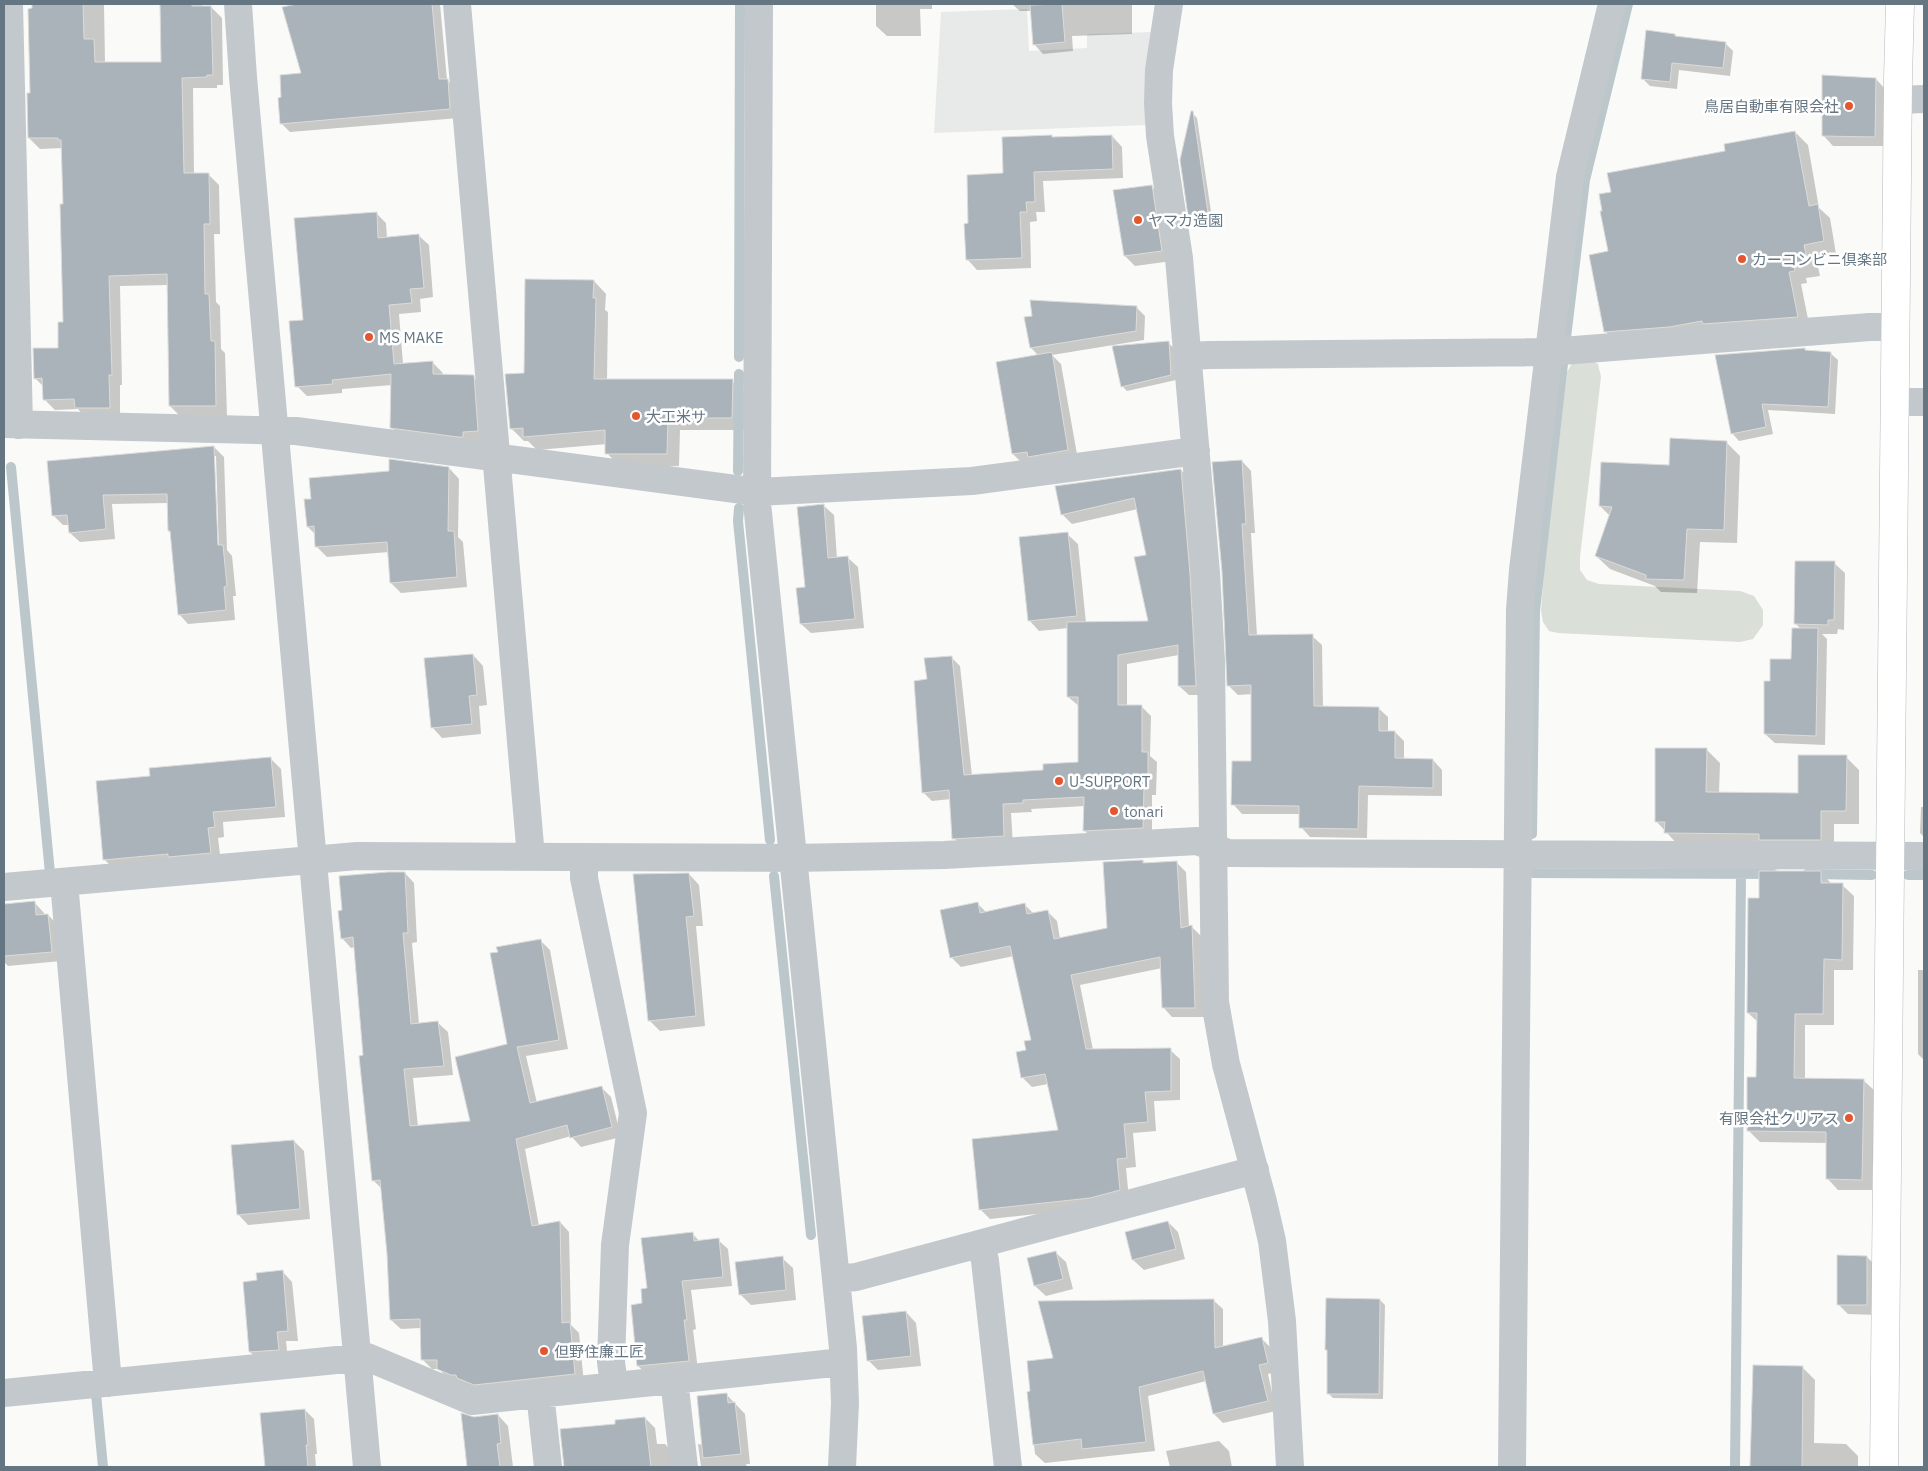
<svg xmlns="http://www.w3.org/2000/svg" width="1928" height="1471" font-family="'IBM Plex Sans','Noto Sans JP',sans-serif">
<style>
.built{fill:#e8e9e9}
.green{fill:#dadfd7}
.shadow{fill:#0003;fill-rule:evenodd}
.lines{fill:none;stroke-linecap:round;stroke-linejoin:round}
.stream{stroke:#bbc7cb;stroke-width:10}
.building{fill:#aab3b9;stroke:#dcdcda}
.secondary-casing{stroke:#b3babf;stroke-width:29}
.street{stroke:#c3c8cc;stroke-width:28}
.secondary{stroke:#fff;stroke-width:28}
.poi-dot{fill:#e4572e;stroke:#fff;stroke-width:2}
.labels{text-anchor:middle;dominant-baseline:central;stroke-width:5;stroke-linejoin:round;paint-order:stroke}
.poi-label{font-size:15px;fill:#657683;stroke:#fff;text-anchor:start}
</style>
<rect width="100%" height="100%" fill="#fafaf8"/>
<path class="built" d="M1027,9L1029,51L1087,48V34L1151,32L1146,70L1147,125L934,133L941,12Z"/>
<path class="green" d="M1588,358L1598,364L1601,377L1580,557V570L1587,580L1599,584L1740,591L1754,596L1763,610V625L1753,639L1740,642L1558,633L1549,631L1543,622L1541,611L1544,572L1567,372L1574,360Z"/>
<path class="shadow" d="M33,4H104L105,63H162L161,4H202V7H211L222,18L223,85H217V88H193L194,174H208L219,185L220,234H214L216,302L220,306L221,349L225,353L227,416L181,417L170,406L168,285L120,286L122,385H120V418L87,419L78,409L55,410L44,399V387L35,378L60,349L64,323L63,148L40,149L29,138Z
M288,4H440L447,80L456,89L459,118L290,132L281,123L283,99L302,74Z
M876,4H932V9H920L921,36H887L876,26Z
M1012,4H1132V34L1072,36L1073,51L1043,54L1034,44L1032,11H1020Z
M1675,35L1678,38L1725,43L1733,51L1730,76L1679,70L1677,89L1650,86L1642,78Z
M1876,79L1886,90L1885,146H1833L1823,135Z
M1192,113L1197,118L1213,225L1195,228L1191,223L1181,160Z
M1795,132L1808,145L1819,208L1830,218L1836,254L1816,258L1820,276L1806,278L1807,283L1801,284L1810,329L1618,344L1605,331L1609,252L1604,212L1612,193L1727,152Z
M1112,136L1122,147L1123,178L1043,181L1045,212H1036L1037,221L1030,222L1031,268L977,270L967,259L970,224L1005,174Z
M1151,186L1162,196L1172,261L1135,266L1125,256Z
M376,213L386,223L387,238L418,235L429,245L433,297L420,299L421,312L399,314L403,364L432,362L442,372L443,375L473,377L483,387L488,441L473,442L401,437L391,427L392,385L342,389V393L307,396L297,386L305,321Z
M594,281L606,294L605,310L608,312L607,380L732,381L745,393L744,430H680L679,466H619L607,453V444L537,450L528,441H524L511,428L526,374Z
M1136,307L1145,316L1144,340L1052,355L1061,364L1078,460L1023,464L1013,454L1039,356L1031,348Z
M1168,343L1173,347L1176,380L1127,391L1122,386Z
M1807,352L1830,353L1838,360L1835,414L1768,410L1773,434L1739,441L1732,433Z
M1727,443L1740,456L1737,543L1700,542L1697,593L1661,592L1655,586L1610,569L1596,556L1610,516L1600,506L1670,466Z
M214,447L224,457L227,550L232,556L236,596H233L235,620L188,624L179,614L171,533L169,531L168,503L112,504L115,539L80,542L70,533L69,525H63L54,516ZM213,456H216L219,552H217Z
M1242,461L1251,471L1255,533H1251L1257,636H1312L1322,645L1323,708H1378L1388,717V732H1395L1404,741V760H1433L1442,770V796L1368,795L1367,838L1310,837L1301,827V814H1242L1233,804L1252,762L1253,694L1238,695L1228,685Z
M449,468L459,479L458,537L463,542L467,587L401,593L391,583L389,552L327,557L317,547L315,534L308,527Z
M1181,470L1190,479L1204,695H1189L1179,686V655L1127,664V706H1141L1151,716L1150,756L1157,762L1156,795H1152V837L1094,840L1085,831V806L1031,809L1032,812L1011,813L1013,845L963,848L954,838L951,799L932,801L923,792L928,681L951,657L960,666L972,776L1045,772L1079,763V706L1068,697V628L1039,631L1029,620L1067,534L1078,544L1086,623L1149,622L1148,556L1138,509L1072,524L1063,515L1056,487Z
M824,506L834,515L837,559L848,558L858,567L864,628L811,633L801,624Z
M1834,563L1845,573L1844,630L1838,629L1837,634H1822L1827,639L1825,745L1775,743L1765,734L1771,682L1793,660L1801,629L1796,624Z
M473,655L483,666L487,705L479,706L481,734L442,738L432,727Z
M1706,749L1720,763L1719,793L1799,795L1846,757L1859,770V824H1834V853L1679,846L1656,821Z
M271,759L281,769L285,817L223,822L224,837L218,838L221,863L114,869L104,859L151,777Z
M1921,807H1924V837L1920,833Z
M1143,861L1146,864L1176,862L1186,872L1189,927H1192L1201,936L1204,1017H1172L1163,1007L1162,968L1080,985L1093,1050H1170L1180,1059V1100L1154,1101L1156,1131L1133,1133L1136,1167L1126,1168L1129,1199L1100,1207L990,1219L980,1209L1059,1131L1048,1084L1032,1087L1023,1078L1017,1053L1028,1051L1032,1041L1014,956L961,967L952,958L977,903L987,913L1025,905L1034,914L1047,911L1057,921L1060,939L1108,929Z
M1820,872L1832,884L1842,885L1854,896L1853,970H1834V1025H1805V1079L1863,1080L1875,1091L1872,1190H1838L1827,1178L1828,1143L1760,1142L1749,1131L1757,1079L1758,1022L1748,1013L1760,899Z
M405,873L414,883L417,942L412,943L419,1024L438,1023L448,1032L453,1075L413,1078L418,1127L472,1122L508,1045L540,940L550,950L568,1049L526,1056L537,1103L602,1088L611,1097L621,1137L581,1147L571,1136L525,1149L539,1226L560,1222L569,1232L571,1325L579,1333L584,1384L485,1394L448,1379L439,1369H432L423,1360L421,1328L401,1329L391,1320L388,1254L382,1189L373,1180L355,947L351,948L342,938Z
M689,874L699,885L703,926H696L705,1026L660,1031L649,1020Z
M34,902L44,913L45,915H48L58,925L61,961L8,966L4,962V905Z
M1923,943H1924V1060L1918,1054V970H1923Z
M294,1141L304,1151L310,1219L248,1225L238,1214Z
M1168,1222L1178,1232L1185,1259L1144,1270L1133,1260L1126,1233Z
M692,1233L700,1242L718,1240L728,1249L732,1286L691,1290L696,1329L693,1330L698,1370L648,1375L638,1366L644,1305L648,1289Z
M1055,1252L1066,1262L1073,1289L1046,1296L1035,1286Z
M1867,1257L1877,1267V1315L1848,1314L1838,1304Z
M782,1258L793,1268L796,1300L751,1305L740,1294Z
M282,1271L292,1282L298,1341H286L288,1360L260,1362L250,1352L258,1282Z
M1213,1300L1223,1309V1347L1261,1338L1271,1348L1277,1372L1268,1374L1276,1411L1223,1423L1214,1414L1206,1381L1148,1396L1155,1451L1045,1463L1035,1454L1029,1393L1055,1359Z
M1380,1300L1385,1305L1383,1399L1333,1398L1328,1393V1351L1327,1350Z
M906,1312L916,1323L921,1366L878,1370L868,1360Z
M1754,1366L1802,1367L1815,1380L1814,1443L1846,1444L1858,1456V1467H1752Z
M726,1394L745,1414L750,1464H746L747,1467H701L698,1444L703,1445Z
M305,1410L314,1419L317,1454H315L316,1467H267L262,1414Z
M462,1415L474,1418L498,1415L508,1426L513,1467H468Z
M645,1418L655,1428L657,1444H665L675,1455L677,1467H565L561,1430L616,1425Z
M1219,1441L1229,1451L1232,1467H1170L1166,1451Z"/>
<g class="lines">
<path class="stream" d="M1566,338L1585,180L1628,4
M739,357L740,4
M11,467L50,873
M738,471L739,374
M739,508L738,521L770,840
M1532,834L1535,611L1563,364
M1532,870V873L1773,874
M1807,874L1872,875
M1908,875H1924
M774,876L811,1235
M96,1394L103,1467
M1735,1467L1741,874"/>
</g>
<path class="building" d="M32,4H83L84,39H94L95,62H161L160,4H192V6H211L213,75H207V77L182,78L184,173H209L210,224H204L205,294H209L211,341H215L216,406H169L167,274L109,276L112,375H109L110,408H75L74,399L43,400L42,378L34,379L33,348H58V322H63L60,204H63L61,140H58V138H28L27,93H30L28,9L32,8Z
M297,4H432L439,79H448L450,109L280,124L278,98L281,97L280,75L301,73L282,7Z
M1062,4L1065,42L1033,45L1030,5Z
M1646,30L1675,34V36L1726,42L1723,68L1672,63L1670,82L1641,79Z
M1822,75L1876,78L1875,137L1822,136Z
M1191,111H1193L1209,220L1189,223L1180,160Z
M1795,131L1809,206L1818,204L1824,241L1804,245L1808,264L1794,266L1795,271L1789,272L1798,317L1703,324L1702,321L1669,327L1604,332L1589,255L1608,251L1600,211H1602L1599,194L1611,192L1607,173L1725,151L1724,144Z
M1052,135V137L1112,135L1113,169L1034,172L1035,202H1026L1027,212H1020L1022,258L966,260L964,224L968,223L967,175L1003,173L1002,137Z
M1152,185L1162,251L1124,256L1113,190Z
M377,212L378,238L419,234L424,288L410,289L412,303L389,305L394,364L433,361V374L474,375L478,431L463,432V437H458L390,428L391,374L332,380L333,384L295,387L289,321L303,320L294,218Z
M525,279L594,280L593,298H596L594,379H733L732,418H668L667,454H605V430L523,437V428L510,429L505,374L524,373Z
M1030,300L1137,306L1136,331L1030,348L1024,317L1032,316Z
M1169,341L1171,375L1121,387L1112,346Z
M1805,348V350L1831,352L1828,407L1762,404L1766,427L1731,434L1715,355Z
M1052,352L1068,450L1028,457L1027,452L1012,454L996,362Z
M1670,438L1727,441L1724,530L1687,529L1684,580L1646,579V575L1595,556L1612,507L1599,506L1601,462L1669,465Z
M214,446L218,545H223L227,586L224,587L226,610L178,615L170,531H168L167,494L103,495L106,529L69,533L67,515L52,516L47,461Z
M389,459L449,467L448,531H454L457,577L390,583L387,542L315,547L314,526L307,527L304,499H311L309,478L389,471Z
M1242,460L1246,524H1242L1249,635L1313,634L1314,706L1379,707V731H1395V758L1433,759V788L1359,786L1358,829L1299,828V806L1231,805L1232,761H1251V685L1227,686L1222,572L1212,462Z
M1181,469L1190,574L1196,686H1178V645L1118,655V705H1142V752H1148V786H1144L1143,828L1083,831L1084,797L1023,800V803L1003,804L1004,836L952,839L949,790L922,793L914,681L927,679L924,658L952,656L964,775L1043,770V764L1078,762V697H1067V622L1148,621L1134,557L1146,555L1134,498L1061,515L1055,486Z
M824,504L828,558L848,556L855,619L800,624L796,588L805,587L797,507Z
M1068,532L1077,616L1028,621L1019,537Z
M1795,561H1835L1834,620H1828V625L1794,624Z
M1792,628H1818L1816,736L1764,734V681H1770V659H1791Z
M473,654L477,695L469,696L472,724L431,728L424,658Z
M1655,748H1707L1706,792L1798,793V755H1847L1846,811H1821V840H1759V834L1664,833L1665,822H1655Z
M271,757L276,807L213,812L215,827L208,828L211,853L168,857V854L103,860L96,781L150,776L149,768Z
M1143,860V863L1177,861L1181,928L1192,925L1195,1008H1162L1160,957L1071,975L1086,1049L1171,1048V1091L1145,1092L1148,1122L1124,1124L1127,1158L1117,1159L1120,1190L1090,1198L979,1210L972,1139L1058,1130L1045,1074L1021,1078L1016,1052L1026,1050L1024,1041L1031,1040L1010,946L950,958L940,910L978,902L980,913L1025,903L1027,914L1048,910L1054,939L1107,928L1103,862Z
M1759,871H1821V883H1843L1842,960L1824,959L1823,1014H1795L1794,1078L1864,1079L1862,1180L1826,1179V1132L1747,1131V1077H1756L1757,1013H1747L1748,898H1759Z
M388,872H405L408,933H403L411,1024L438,1021L444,1066L404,1069L410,1126L470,1121L455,1057L507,1044L490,953L498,952L496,947L541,939L559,1040L517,1047L530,1103L602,1086L612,1127L570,1138L567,1125L516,1139L532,1226L560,1221L562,1323L570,1322L575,1374L474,1385L457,1378L456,1375H451L437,1369V1360H421L420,1319L390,1320L387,1254L380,1180L372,1181L359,1056L363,1055L353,937L341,939L338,911L342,910L339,876Z
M689,873L694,916L686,917L696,1016L648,1021L633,874Z
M35,901L36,915L48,914L52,952L4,956V904Z
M294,1140L300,1209L237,1215L231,1145Z
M1168,1221L1176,1249L1132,1260L1125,1232Z
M693,1232L694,1241L719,1238L723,1277L682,1281L687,1320H684L689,1361L637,1366L631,1305L642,1303L641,1289L647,1288L641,1238Z
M1056,1251L1063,1279L1034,1286L1027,1258Z
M1837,1255L1867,1256V1305H1837Z
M783,1256L786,1290L739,1295L735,1262Z
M283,1270L288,1331L277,1332L279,1350L249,1352L243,1282L257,1280L256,1273Z
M1326,1298L1380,1299L1379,1394H1327V1350H1325Z
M1214,1299L1215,1348L1262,1337L1268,1363L1259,1365L1268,1401L1213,1414L1203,1371L1139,1387L1146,1442L1082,1449L1081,1439L1033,1445L1027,1392L1030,1391L1027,1361L1053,1358L1038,1301Z
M906,1311L911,1356L867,1361L862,1316Z
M1753,1365L1803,1366L1802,1467H1750Z
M727,1393L728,1403L735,1402L741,1454L703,1458L697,1396Z
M305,1409L308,1445H306L308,1467H265L260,1413Z
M461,1413L474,1417L498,1414L501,1443L497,1444L500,1467H467Z
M645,1417L651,1467H564L560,1429L615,1424V1420Z"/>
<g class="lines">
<g class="secondary-casing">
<path id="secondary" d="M1884,1467L1898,79L1900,4"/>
</g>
<path class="street" d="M9,4L19,425
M238,4L243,77L367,1467
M457,4L531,857
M759,4L757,503L843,1348L845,1403L842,1467
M1169,4L1159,70L1158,103L1160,136L1179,258L1206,573L1211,661L1215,1002L1226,1064L1263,1202L1272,1241L1282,1321L1290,1467
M1898,100L1924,99
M1188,356L1210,355L1549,352L1870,327H1895
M1895,402H1924
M4,424L296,431L758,492L972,481L1196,451
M584,857V878L633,1113L615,1245L611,1362L614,1385
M64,882L108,1383
M4,887L357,856L793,858L944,855L1197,841L1228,853L1924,856
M981,1244L985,1261L1008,1467
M836,1279L856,1277L1255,1170
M674,1379L684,1467
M4,1393L367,1357L472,1401L843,1362
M540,1393L548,1467
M1512,1467L1520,610L1523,570L1570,177L1612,4"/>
<use href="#secondary" class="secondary"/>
</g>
<g class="poi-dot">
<circle cx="1849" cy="106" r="5"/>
<circle cx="1138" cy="220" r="5"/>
<circle cx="1742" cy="259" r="5"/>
<circle cx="369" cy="337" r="5"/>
<circle cx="636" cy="416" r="5"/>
<circle cx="1059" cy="781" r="5"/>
<circle cx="1114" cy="811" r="5"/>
<circle cx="1849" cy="1118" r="5"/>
<circle cx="544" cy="1351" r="5"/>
</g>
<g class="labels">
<g class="poi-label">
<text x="1839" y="106" text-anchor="end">鳥居自動車有限会社</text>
<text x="1148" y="220">ヤマカ造園</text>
<text x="1752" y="259">カーコンビニ倶楽部</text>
<text x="379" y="337">MS MAKE</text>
<text x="646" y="416">大工米サ</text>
<text x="1069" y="781">U-SUPPORT</text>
<text x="1124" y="811">tonari</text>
<text x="1839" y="1118" text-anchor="end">有限会社クリアス</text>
<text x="554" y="1351">但野住廉工匠</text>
</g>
</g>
<rect width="1928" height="1471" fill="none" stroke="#657683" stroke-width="10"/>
</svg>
